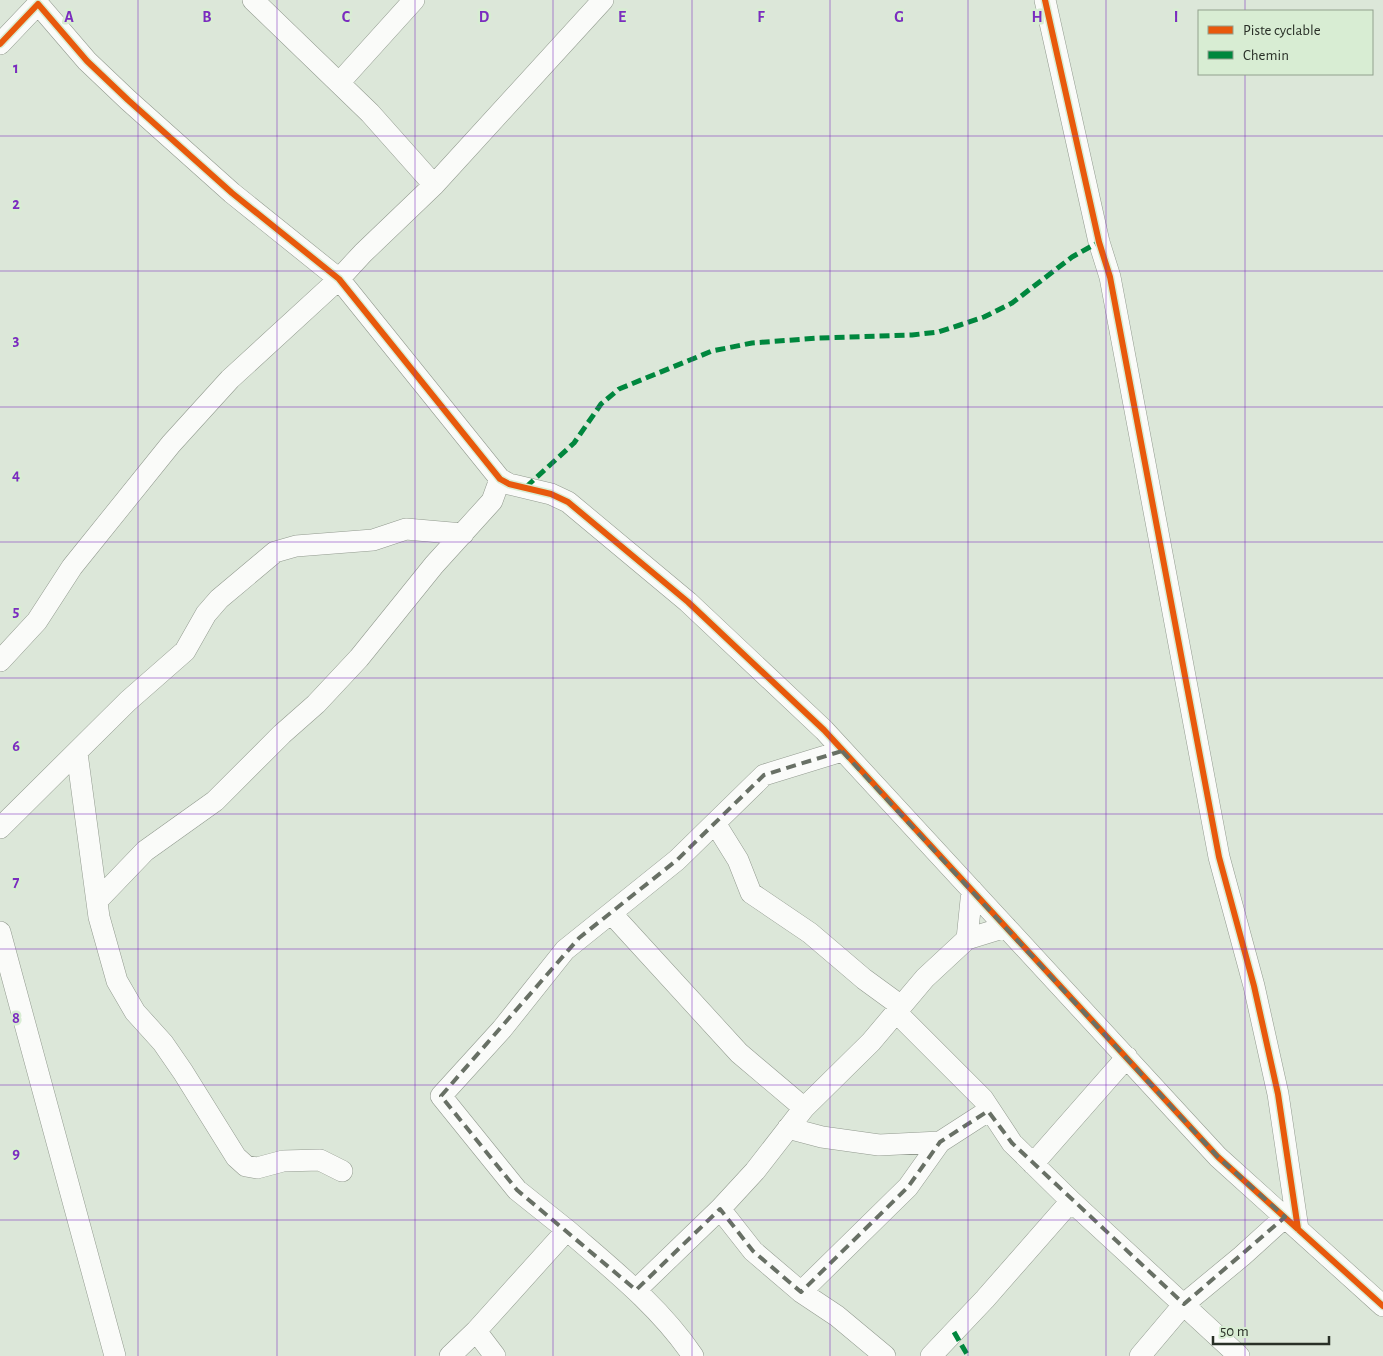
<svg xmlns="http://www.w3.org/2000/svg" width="1383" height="1356" font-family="'Alegreya Sans',sans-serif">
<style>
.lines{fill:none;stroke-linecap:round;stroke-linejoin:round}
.minor-casing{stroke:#929a8f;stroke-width:22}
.minor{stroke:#fafbf9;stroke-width:21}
.quiet{stroke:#00873e;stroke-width:5;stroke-dasharray:10 5;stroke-linecap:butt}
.cycleway-casing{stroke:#d8edd3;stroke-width:9}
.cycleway{stroke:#e8590c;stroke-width:6}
.marked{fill:none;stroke:#687065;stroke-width:4;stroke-dasharray:10 6;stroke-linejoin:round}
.grid{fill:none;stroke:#7b2cbf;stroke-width:1;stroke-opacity:0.55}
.grid-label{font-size:16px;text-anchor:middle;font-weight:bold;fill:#7b2cbf;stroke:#d8edd3;stroke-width:5;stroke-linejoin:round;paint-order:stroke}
</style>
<rect width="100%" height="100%" fill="#dce7d9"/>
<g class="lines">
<g class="minor-casing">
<path id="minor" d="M253,0L370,113L434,185
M1045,0L1099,242L1110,277L1219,857L1254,986L1278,1094L1298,1229
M0,44L38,4L87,61L128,100L232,193L339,279L500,479L509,484L551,494L568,502L688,602L824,730L1218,1157L1383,1306
M339,83L414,0
M0,661L37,621L72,567L171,444L230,379L339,279L363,253L434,185L603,0
M77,753L99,917L117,981L135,1012L163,1043L183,1072L236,1157L246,1166L257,1168L283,1161L320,1160L342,1171
M715,823L738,860L751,893L810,933L864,979L901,1006
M0,828L128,701L185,651L206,614L219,599L275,552L296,546L373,540L406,529L463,534
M97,901L145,851L215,801L282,734L316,704L359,658L434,565L492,501L500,479
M611,913L739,1053L804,1108
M0,932L115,1356
M967,939L972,890
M896,1012L983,1099L1012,1143L1071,1201
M788,1128L822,1137L879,1145L940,1142L988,1111
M1033,1164L1127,1057
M720,1209L753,1251L801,1292L837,1316L885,1356
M567,1230C612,1269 660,1307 693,1356
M636,1290L720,1209L755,1171L804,1108L871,1042L925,978L967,939L1006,927
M801,1292L908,1187L940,1142
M476,1331L495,1356
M450,1356L476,1331L567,1230L517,1190L441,1096L502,1029L565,950L677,860L764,775L842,751
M931,1356L985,1299L1071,1201L1239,1356
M1140,1356L1184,1304L1242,1256L1285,1217"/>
</g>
<use href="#minor" class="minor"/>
<path class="quiet" d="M526,487L574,443L601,404L619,389L712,351L752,343L819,338L912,335L938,332L960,325L984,317L1012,303L1072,257L1099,242
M954,1332L968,1356"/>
<g class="cycleway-casing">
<path id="cycleway" d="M1045,0L1099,242L1110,277L1219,857L1254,986L1278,1094L1298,1229
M0,44L38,4L87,61L128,100L232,193L339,279L500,479L509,484L551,494L568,502L688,602L824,730L1218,1157L1383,1306"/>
</g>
<use href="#cycleway" class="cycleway"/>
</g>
<path class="marked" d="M842,751L1218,1157L1285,1217L1184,1304L1012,1143L988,1111L940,1142L908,1187L801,1292L753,1251L720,1209L636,1290L517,1190L441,1096L579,938L677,860L764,775Z"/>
<path class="grid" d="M138,0V1356M277,0V1356M415,0V1356M553,0V1356M692,0V1356M830,0V1356M968,0V1356M1106,0V1356M1245,0V11M1245,74V1356M0,136H1383M0,271H1383M0,407H1383M0,542H1383M0,678H1383M0,814H1383M0,949H1383M0,1085H1383M0,1220H1383"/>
<g class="grid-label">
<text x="69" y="22">A</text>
<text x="207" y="22">B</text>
<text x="346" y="22">C</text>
<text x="484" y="22">D</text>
<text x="622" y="22">E</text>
<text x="761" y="22">F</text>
<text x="899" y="22">G</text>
<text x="1037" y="22">H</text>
<text x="1176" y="22">I</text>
<text x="16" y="73">1</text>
<text x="16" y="209">2</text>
<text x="16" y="345">3</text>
<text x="16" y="480">4</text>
<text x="16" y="616">5</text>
<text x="16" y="751">6</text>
<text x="16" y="887">7</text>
<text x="16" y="1023">8</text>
<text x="16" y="1158">9</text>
</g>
<rect x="1198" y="10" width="175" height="65" fill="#d8edd3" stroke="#92a18e"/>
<rect x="1208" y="26" width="25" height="8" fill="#e8590c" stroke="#92a18e"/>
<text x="1243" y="35" font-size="15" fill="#293027">Piste cyclable</text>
<rect x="1208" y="51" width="25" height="8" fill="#00873e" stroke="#92a18e"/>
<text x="1243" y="60" font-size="15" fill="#293027">Chemin</text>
<path d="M1213 1336v8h116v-8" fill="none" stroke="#293027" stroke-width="2.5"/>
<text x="1220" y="1336" font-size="15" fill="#293027" stroke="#d8edd3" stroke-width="4" paint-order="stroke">50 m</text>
</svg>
